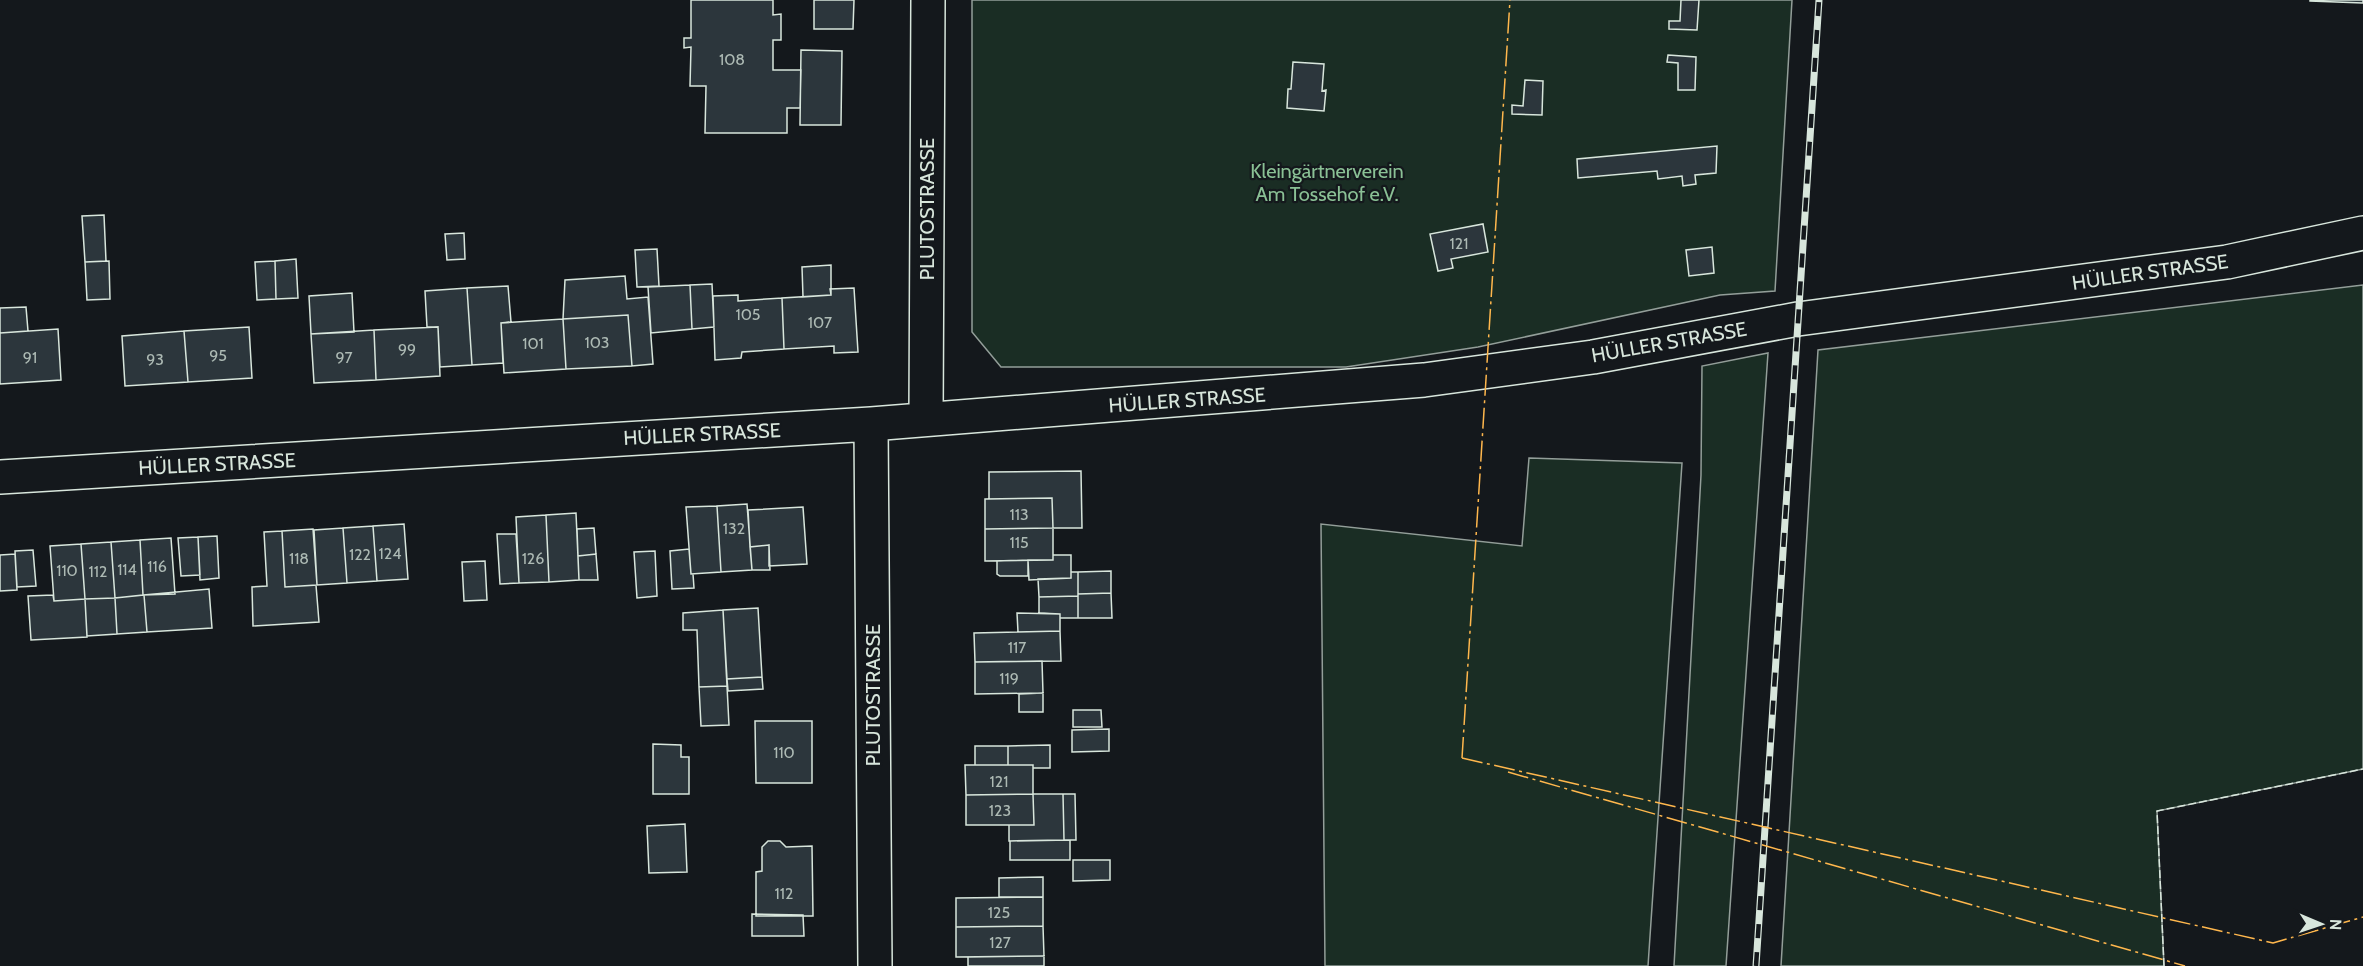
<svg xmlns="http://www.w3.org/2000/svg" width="2363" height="966" font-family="Cabin,sans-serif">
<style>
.green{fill:#1a2d24;stroke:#939e99;stroke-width:1.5}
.building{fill:#2c363c;stroke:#d8e6dc;stroke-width:1.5}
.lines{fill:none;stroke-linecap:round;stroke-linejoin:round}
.minor-casing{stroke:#d8e6dc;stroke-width:36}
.minor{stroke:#14181c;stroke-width:33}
.rail-casing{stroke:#d8e6dc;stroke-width:7}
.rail{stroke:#14181c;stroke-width:4.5;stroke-dasharray:14;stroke-linecap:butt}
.fence{stroke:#d8e6dc;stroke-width:1.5;stroke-dasharray:8 3;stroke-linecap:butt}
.power{stroke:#ffb74d;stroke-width:1.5;stroke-dasharray:21 4.5 3 4.5;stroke-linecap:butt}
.labels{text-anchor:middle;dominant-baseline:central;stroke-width:4.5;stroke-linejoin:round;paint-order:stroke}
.number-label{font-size:16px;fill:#adbab4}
.park-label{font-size:20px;fill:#8ac095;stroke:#14181c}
.street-label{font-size:20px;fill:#d8e6dc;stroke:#14181c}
</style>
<rect width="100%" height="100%" fill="#14181c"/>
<path class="green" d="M972,0H1792L1775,291L1720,295L1478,347L1346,367H1001L972,332Z
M2363,285V769L2157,811L2164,966H1781L1818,350Z
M1768,353L1726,966H1674L1701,475L1702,366Z
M1529,458L1682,463L1648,966H1325L1321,524L1522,546Z"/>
<path class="building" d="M691,0H773V15L781,14V40H773V70H801L800,108H787V133H705L706,86H690L691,47L684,48V38H691Z
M814,0H854L853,29H814Z
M1681,0H1699L1697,30L1669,29V21H1680Z
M2310,0H2363V3L2310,1Z
M801,50L842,51L841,125H800Z
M1668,55L1696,57L1695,90H1678V63L1667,62Z
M1293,62L1324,64L1322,91L1326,90L1324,111L1287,108L1288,89H1291Z
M1525,80L1543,81L1542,115L1512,114V105L1523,106Z
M1717,146L1716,173L1695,175L1696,184L1683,186L1682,176L1658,179L1657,171L1578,178L1577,159Z
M104,215L106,261L85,262L82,216Z
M1483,224L1488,252L1451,259L1453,268L1438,271L1430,234Z
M464,233L465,259L447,260L445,234Z
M1712,247L1714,273L1689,276L1686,250Z
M657,249L659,286L637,287L635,250Z
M296,259L298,298L276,299L275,261Z
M109,261L110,299L87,300L85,262Z
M275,261L276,299L257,300L255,262Z
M831,265V295L803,297L802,267Z
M625,276L627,299L648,297L653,364L632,366L628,315L563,319L565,280Z
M712,284L714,327L692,329L690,285Z
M690,285L692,329L651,333L648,287Z
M508,286L511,322L501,323L503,363L472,365L467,288Z
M467,288L472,365L440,367L438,327H427L425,291Z
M854,288L858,352L834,353V346L784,349L782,298L831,295L830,289Z
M352,293L354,332L311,334L309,296Z
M738,295V301L782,298L784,349L742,352L741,358L715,360L713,296Z
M26,307L28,331L0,333V308Z
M628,315L632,366L566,369L563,319Z
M563,319L566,369L504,373L501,323Z
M249,327L252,378L188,382L184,331Z
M438,327L440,376L376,380L374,330Z
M58,329L61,380L0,384V333Z
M374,330L376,380L314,383L311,334Z
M184,331L188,382L125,386L122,336Z
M1081,471L1082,528H1053L1052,498L989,499V472Z
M1052,498L1053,528L985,529V499Z
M747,504L752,570L721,572L717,506Z
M717,506L721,572L691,574L686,507Z
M803,507L807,564L769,566V545L750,547L748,510Z
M576,513L579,580L549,582L546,515Z
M546,515L549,582L519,583L516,517Z
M404,524L408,579L377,581L373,526Z
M373,526L377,581L347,583L343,528Z
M343,528L347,583L317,585L314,530Z
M594,528L596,554L578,556L577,529Z
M1053,528V560L985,561V529Z
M313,529L317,585L285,587L282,531Z
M282,531L285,587L316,585L319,622L253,626L252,587L267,586L264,532Z
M497,534H516L519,583L500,584Z
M217,536L219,578L200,580L198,537Z
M198,537L200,575L181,576L178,538Z
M171,538L175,594L143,595L140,540Z
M140,540L143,595L115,598L111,542Z
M111,542L115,598L85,599L81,544Z
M81,544L85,599L54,601L50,546Z
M769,545L770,570H752L750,547Z
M689,549L691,574H693L694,588L672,589L670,551Z
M33,550L36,586L17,587L15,551Z
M655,551L657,596L637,598L634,552Z
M15,554L17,590L0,591V555Z
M596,554L598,580H579L578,556Z
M1053,555H1071V578L1029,580L1028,560H1053Z
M1028,560V576H1000L997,574V561Z
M485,561L487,600L464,601L462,562Z
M1111,571V593L1078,594V572Z
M1071,572H1078V596L1039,597L1038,579L1071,578Z
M209,589L212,628L147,632L144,595Z
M1111,593L1112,618H1078V594Z
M53,595L54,601L85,599L87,637L31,640L28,596Z
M144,595L147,632L117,634L115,598Z
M1078,596V618H1060V614L1039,613V597Z
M115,598L117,634L87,636L85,599Z
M758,608L762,677L727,679L723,610Z
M723,610L727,686L699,687L697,630H683V613Z
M1017,613L1060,614V631L1018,632Z
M1060,631L1061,661L975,662L974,633Z
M1042,661L1043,693L975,694V662Z
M762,677L763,689L728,691L727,679Z
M727,686L729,725L701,726L699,687Z
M1043,693V712H1019V694Z
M1073,710H1101L1102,727H1073Z
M755,721H812V783H756Z
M1109,729V751L1072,752V730Z
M653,744L681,745V757H689V794H653Z
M1050,745V768H1033V765H1008V746Z
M975,746H1008V765H975Z
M965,765H1033V794L966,795Z
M1033,794L1034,825H966V795Z
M1033,794H1063L1064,840L1009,841V825H1034Z
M1063,794H1075L1076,840H1064Z
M685,824L687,872L649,873L647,826Z
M1070,840V860H1010V841Z
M768,841H780L786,847L812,846L813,916H756V872L762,871V847Z
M1073,860H1110V880L1073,881Z
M1043,877V897H999V878Z
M1043,897V926L956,927V898Z
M752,914L803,915L804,936H752Z
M1043,926L1044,956L956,957V927Z
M1044,956V966H968V957Z"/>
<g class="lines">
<g class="minor-casing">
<path id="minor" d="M926,419L928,0
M871,424L875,966
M0,477L871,424L1424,380L1593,357L1798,319L2227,262L2363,233"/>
</g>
<use href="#minor" class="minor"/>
<g class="rail-casing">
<path id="rail" d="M1756,966L1819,0"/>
</g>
<use href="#rail" class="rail"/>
<path class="fence" d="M2164,966L2157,811L2363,769"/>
<path class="power" d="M1462,758L2273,943L2363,917
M1462,758L1510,0
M1508,772L2185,966"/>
</g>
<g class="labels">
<g class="number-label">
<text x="732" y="59">108</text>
<text x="1459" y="243">121</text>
<text x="748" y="314">105</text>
<text x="820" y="322">107</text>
<text x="597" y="342">103</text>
<text x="533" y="343">101</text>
<text x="407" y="349">99</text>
<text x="218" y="355">95</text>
<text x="30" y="357">91</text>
<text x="344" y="357">97</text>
<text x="155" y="359">93</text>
<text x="1019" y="514">113</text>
<text x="734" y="528">132</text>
<text x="1019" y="542">115</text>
<text x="390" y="553">124</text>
<text x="360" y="554">122</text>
<text x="299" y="558">118</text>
<text x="533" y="558">126</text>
<text x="157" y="566">116</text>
<text x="127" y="569">114</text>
<text x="67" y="570">110</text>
<text x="98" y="571">112</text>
<text x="1017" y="647">117</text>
<text x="1009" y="678">119</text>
<text x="784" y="752">110</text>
<text x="999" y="781">121</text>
<text x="1000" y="810">123</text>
<text x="784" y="893">112</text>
<text x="999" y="912">125</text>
<text x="1000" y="942">127</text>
</g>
<g class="park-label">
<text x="1327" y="171">Kleingärtnerverein<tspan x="1327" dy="23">Am Tossehof e.V.</tspan></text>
</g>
<g class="street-label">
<text transform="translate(927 209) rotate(-90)">PLUTOSTRASSE</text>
<text transform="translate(2150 272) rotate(-8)">HÜLLER STRASSE</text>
<text transform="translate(1669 342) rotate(-10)">HÜLLER STRASSE</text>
<text transform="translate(1187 400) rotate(-4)">HÜLLER STRASSE</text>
<text transform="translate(702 434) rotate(-3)">HÜLLER STRASSE</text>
<text transform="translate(217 464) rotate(-3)">HÜLLER STRASSE</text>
<text transform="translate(873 695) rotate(-90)">PLUTOSTRASSE</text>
</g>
</g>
<g transform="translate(2321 924) rotate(92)" stroke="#14181c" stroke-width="4.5" paint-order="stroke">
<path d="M0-4.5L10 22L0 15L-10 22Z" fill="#d8e6dc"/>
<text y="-9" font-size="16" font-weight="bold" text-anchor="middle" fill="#d8e6dc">N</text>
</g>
</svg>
